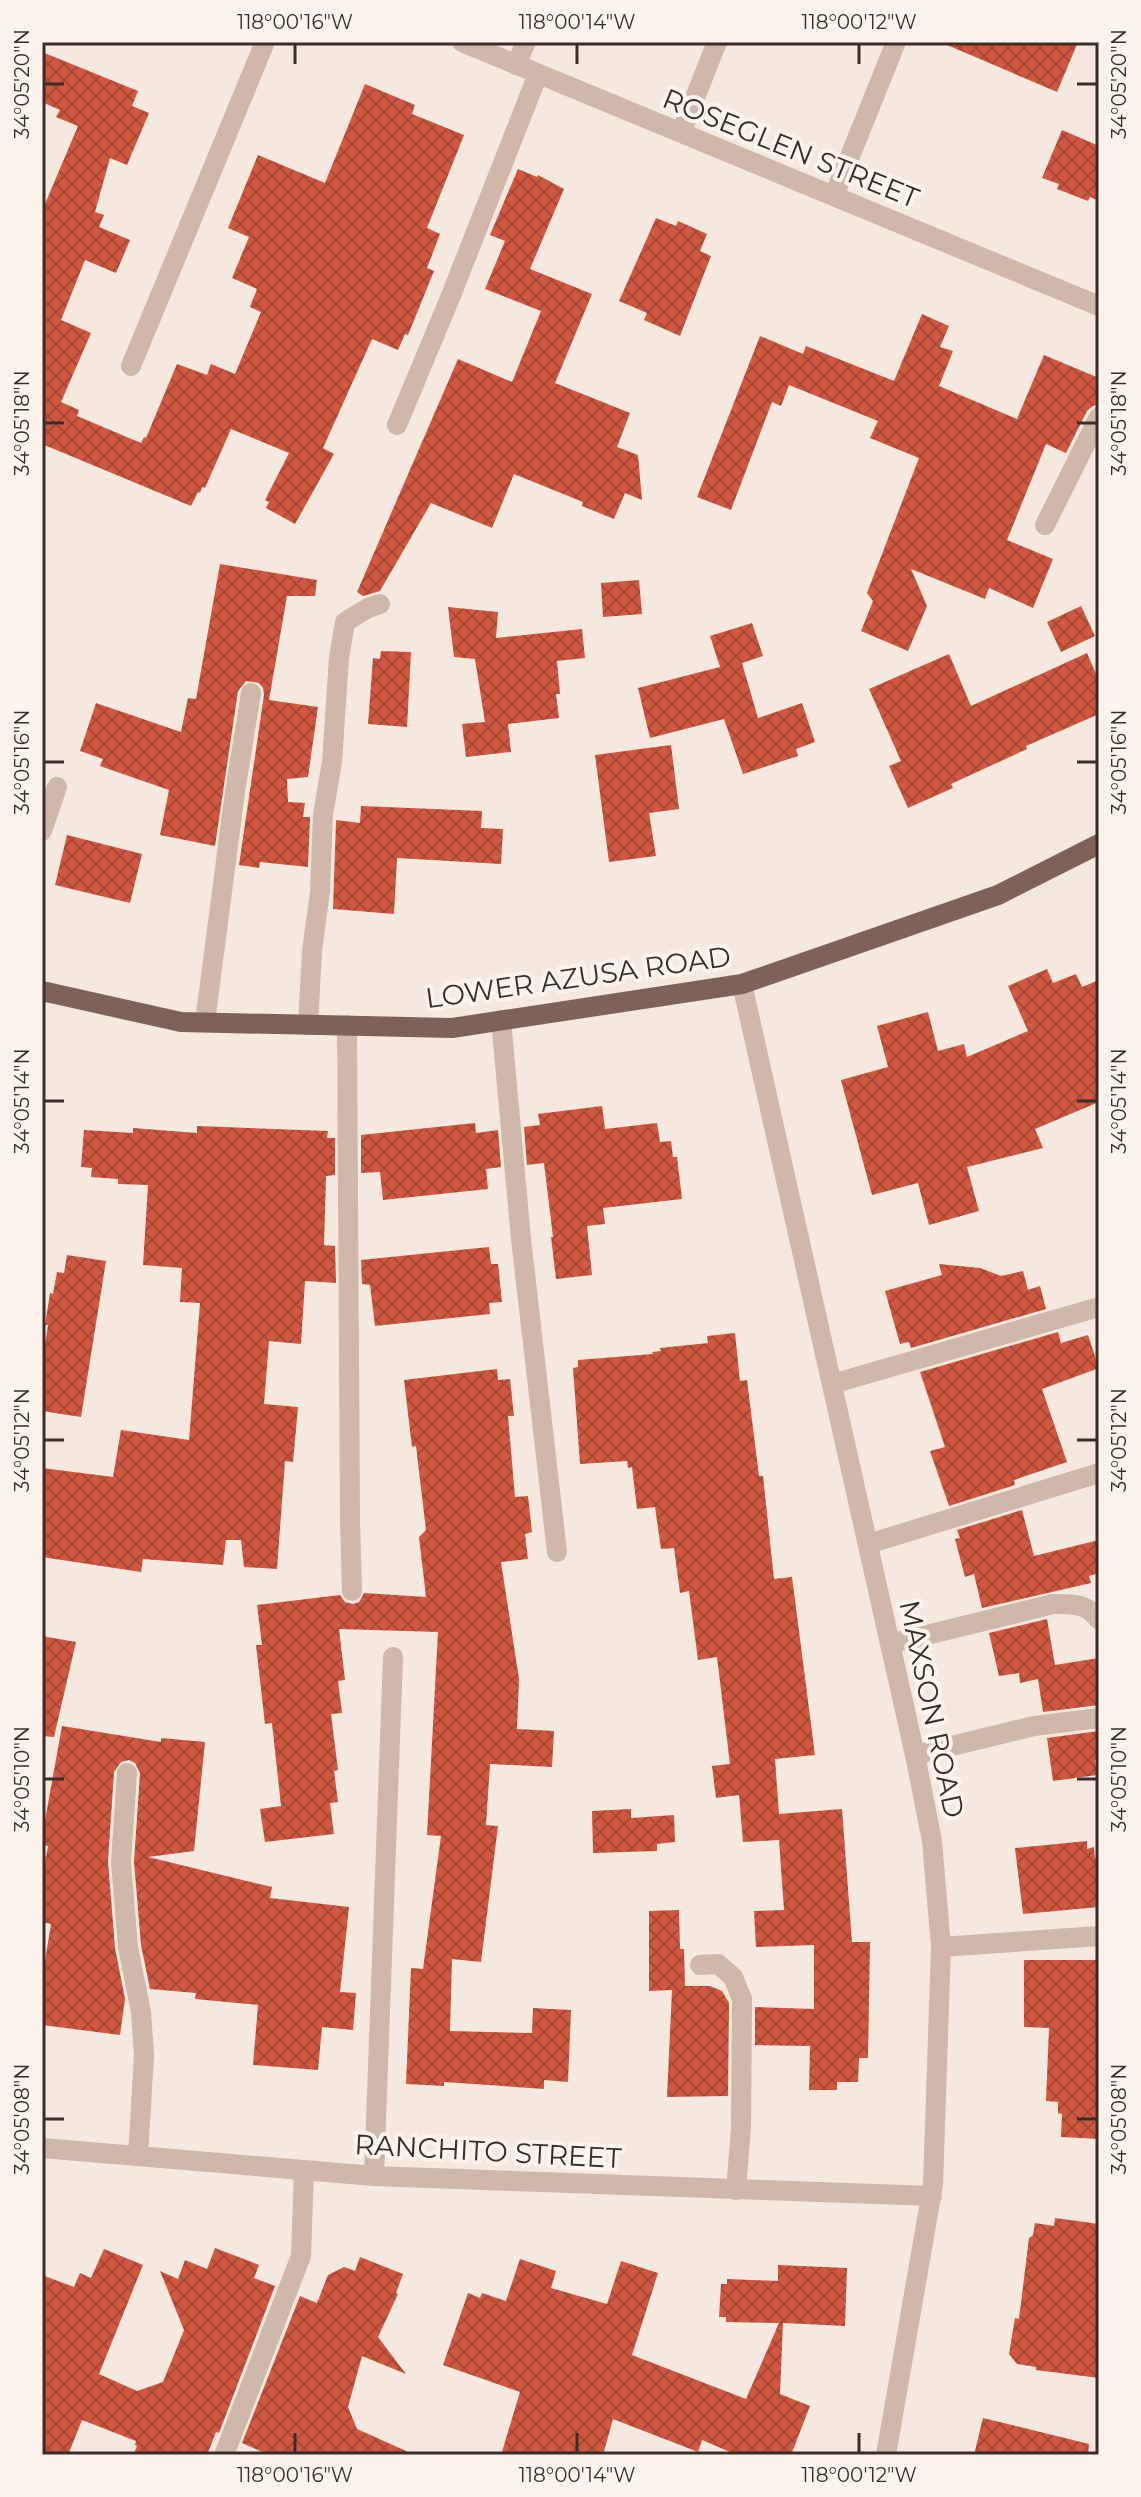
<svg xmlns="http://www.w3.org/2000/svg" width="1141" height="2497" font-family="Montserrat,sans-serif">
<style>
.building{fill:url(#building-cross-hatch)}
.lines{fill:none;stroke-linecap:round;stroke-linejoin:round}
.minor{stroke:#cfb7a9;stroke-width:20}
.major{stroke:#7e6259;stroke-width:20}
.ticks{fill:none;stroke:#3b2d29;stroke-width:3}
.labels{text-anchor:middle;dominant-baseline:central;stroke-width:8;stroke-linejoin:round;paint-order:stroke}
.street-label{font-size:28px;fill:#3b2d29;stroke:#fcf3ec}
.neatline{fill:none;stroke:#3b2d29;stroke-width:3}
.ticks-label{font-size:20px;text-anchor:middle;fill:#3b2d29}
</style>
<defs>
<pattern id="building-cross-hatch" width="8" height="8" patternUnits="userSpaceOnUse" patternTransform="scale(2)"><rect width="8" height="8" fill="#d05841"/><path d="M0 0l8 8M0 8l8-8" fill="none" stroke="#aa4936"/></pattern>
</defs>
<rect width="100%" height="100%" fill="#f5e8de"/>
<path class="building" d="M940,42H1078L1057,92Z
M42,52L138,91L132,106L149,113L127,165L110,158L95,212L104,215L99,227L130,240L116,273L85,260L61,320L91,333L61,402L79,410L77,416L141,443L144,437L146,438L177,364L207,375L211,364L235,374L261,312L250,307L257,289L232,278L249,237L228,228L258,155L325,183L365,84L415,105L412,114L464,135L427,228L440,234L427,268L434,271L408,335L405,334L398,350L372,339L323,448L334,454L295,524L266,508L269,502L265,500L289,453L231,429L205,488L202,487L200,493L198,492L191,506L42,444V211L78,126L56,117L60,110L42,102Z
M1062,130L1099,146V201L1090,197L1088,201L1057,189L1059,184L1042,178Z
M518,169L537,177L538,175L564,189L530,269L592,294L555,383L630,413L617,447L638,455L642,500L625,493L614,519L582,506L583,502L514,474L492,528L431,503L380,591L363,596L357,592L458,359L512,382L541,311L485,289L505,241L490,235Z
M656,218L676,226L678,221L707,234L700,251L711,256L680,336L644,320L647,313L619,301Z
M922,314L949,326L940,347L953,351L939,386L1017,419L1044,355L1099,378V404L1093,406L1087,411L1066,453L1046,444L1007,540L1053,559L1033,608L989,588L985,599L911,569L927,606L908,651L861,631L873,601L867,593L919,458L870,438L878,421L789,385L781,406L772,402L731,510L697,497L760,336L803,354L806,346L894,381Z
M220,564L317,580L315,596H287L269,700L318,707L308,777L287,779L288,802L305,803L303,817H310L308,867L260,862L259,868L239,865L264,695L263,688L259,683L246,681L238,691L215,846L160,835L169,790L100,766L103,759L80,751L96,703L181,732L188,698L196,699Z
M639,580L642,614L603,617L601,583Z
M1081,606L1095,636L1061,652L1047,622Z
M448,607L498,612L496,638L582,629L585,658L557,661L560,694H556L559,718L508,724L511,752L466,757L462,724L485,722L475,659L454,657Z
M752,623L763,656L742,663L758,718L802,703L815,742L796,749L798,756L743,774L724,719L650,738L638,688L720,667L710,636Z
M381,651L411,652L407,727L368,724L373,658L380,659Z
M1087,653L1099,681V714L1026,746L1027,749L951,784L953,788L908,808L889,766L901,761L869,689L949,654L971,706Z
M671,745L679,809L649,813L656,856L609,862L595,755Z
M361,806L482,811L481,828L503,829L501,864L397,858L394,914L333,909L336,820L360,823Z
M67,835L142,854L130,903L55,885Z
M1047,969L1053,983L1076,974L1082,987L1099,980V1102L1035,1129L1043,1148L967,1167L979,1211L929,1225L918,1183L872,1195L841,1080L888,1067L877,1026L928,1012L938,1051L964,1044L967,1057L1028,1031L1008,986Z
M602,1106L605,1129L657,1123L660,1142L671,1141L673,1157H677L682,1199L603,1208L605,1224L587,1226L592,1275L556,1279L551,1237H553L544,1163L527,1165L524,1127L540,1125L538,1114Z
M475,1123L476,1133L498,1130L501,1167L486,1169L488,1189L383,1200L380,1172L361,1173V1135Z
M197,1126L328,1131L327,1138H335V1175L326,1176L324,1245L335,1246L336,1283L305,1281L301,1344L269,1341L264,1404L298,1407L293,1462L285,1461L277,1569L244,1567L241,1540H226L223,1565L143,1559L141,1572L42,1557V1468L113,1477L121,1430L189,1440L200,1303L180,1302L182,1268L143,1265L148,1185L118,1184V1179L91,1177L92,1168L81,1167L84,1130L133,1133V1128L197,1133Z
M489,1247L491,1264H498L502,1302L489,1303L490,1314L375,1326L370,1285L362,1284L361,1260Z
M67,1255L106,1261L81,1417L42,1411V1364L48,1325H45L50,1293L53,1294L57,1272L64,1273Z
M939,1264L980,1268L1001,1276L1023,1271L1028,1290L1040,1286L1046,1309L911,1348L909,1342L900,1344L885,1291L942,1275Z
M1058,1332L1061,1343L1088,1335L1099,1368L1042,1389L1067,1462L1014,1480L1015,1485L949,1506L930,1451L945,1447L920,1372Z
M735,1333L740,1381L747,1380L759,1476H763L774,1579L792,1577L815,1755L775,1759L779,1814L842,1809L852,1942H870L868,2058H859L858,2082H837V2090H809L810,2046L755,2045V2007L814,2009V1945L756,1947L754,1911L784,1910L779,1840L743,1842L739,1795L716,1798L712,1766L730,1764L717,1657L698,1660L689,1591L680,1593L674,1548L661,1549L655,1507L637,1509L632,1467L628,1468L627,1461L580,1464L573,1368L578,1367V1360L653,1354L652,1352L661,1351L660,1348L708,1343L707,1336Z
M497,1369L498,1380L510,1379L514,1416H508L515,1497L528,1496L532,1532L525,1534L528,1559L501,1562L519,1679L517,1729L554,1731L552,1767L490,1764L486,1825L498,1826L481,1962L452,1959L450,2031L532,2033L533,2008L571,2010L568,2082L544,2080V2089L444,2082V2086L406,2084L411,1968L423,1969L441,1836L427,1835L438,1632L339,1629L345,1680L338,1681L342,1713L331,1714L338,1770L334,1771L338,1802L330,1803L334,1834L265,1842L260,1809L281,1806L272,1723L265,1724L256,1645H262L257,1605L340,1595L345,1602L353,1604L359,1602L364,1593L426,1597L419,1537L426,1530L416,1446L412,1447L404,1380Z
M1022,1510L1034,1556L1099,1540V1573L1089,1576L1091,1583L982,1608L974,1574L965,1577L955,1539L960,1538L957,1530Z
M1047,1619L1055,1665L1099,1658V1705L1043,1712L1038,1679L1020,1683L1019,1673L999,1676L989,1633Z
M42,1636L76,1642L54,1737L42,1736Z
M62,1726L161,1742V1738L205,1742L194,1851L148,1857L272,1887L270,1898L349,1907L340,1992L356,1993L353,2030L322,2027L318,2070L253,2065L258,2005L195,1999L196,1993L150,1989L141,1945L134,1862L140,1773L135,1763L129,1760L121,1762L114,1772L108,1861L115,1948L125,1999L120,2035L42,2025V1979L51,1924L42,1922V1878L48,1846L42,1845V1837Z
M1099,1731V1759L1095,1760L1097,1775L1053,1781L1047,1738Z
M631,1809V1818L674,1815L675,1842L657,1844V1851L593,1853L592,1811Z
M1087,1841V1849L1094,1847L1095,1858L1099,1857V1907L1023,1914L1015,1848Z
M679,1910L680,1949H684L685,1986H710L722,1991L729,2003L728,2096L667,2097L672,1990L649,1991V1911Z
M1024,1960H1099V2139L1061,2137L1062,2114L1058,2113V2102L1046,2101L1049,2028L1024,2027Z
M1055,2218L1099,2224V2378L1036,2370V2367L1017,2364L1009,2354L1015,2318L1019,2319L1029,2238L1033,2235L1035,2223L1054,2226Z
M215,2248L259,2265L254,2278L275,2286L219,2433L216,2432L207,2455H133L137,2446L135,2445L136,2441L82,2420L68,2455H42V2275L74,2287L80,2273L91,2278L104,2249L143,2265L99,2374L137,2391L163,2382L184,2330L160,2271L178,2279L185,2260L207,2269Z
M360,2257L403,2274L396,2293L398,2294L378,2337L406,2374L362,2356L348,2407L357,2429L415,2455H269L242,2443L300,2296L317,2303L328,2275L344,2267L355,2271Z
M520,2259L556,2271L551,2288L607,2304L621,2261L658,2273L632,2355L746,2399L779,2323L726,2322V2317H719L721,2284H727V2279L778,2281V2265L847,2268L845,2326L783,2323L780,2394L810,2406L791,2455H737L702,2440L698,2452L613,2419L603,2455H501L520,2392L443,2365L468,2293L480,2298L482,2293L506,2301Z
M983,2418L1089,2444L1088,2455H974Z"/>
<g class="lines">
<path class="minor" d="M462,42L1099,306
M516,65L526,42
M681,133L717,42
M834,196L896,42
M131,366L265,42
M397,425L450,298L538,74
M1045,525L1099,417
M42,831L57,787
M742,984L915,1755L932,1841L941,1947L933,2185L886,2455
M501,1020L521,1239L557,1552
M205,1022L235,792L251,693
M308,1025L312,951L320,892L323,814L332,762L339,658L345,622L368,608L380,604
M347,1025L350,1521L352,1591
M832,1384L1099,1307
M868,1544L1099,1473
M890,1644L1053,1604C1073,1604 1087,1603 1099,1620
M915,1755L1034,1726L1099,1718
M127,1773L121,1862L128,1947L141,2012L144,2055L138,2156
M941,1947L1099,1936
M700,1965L718,1964L733,1977L742,1999L741,2128L736,2190
M42,2148L374,2176L932,2196
M374,2176L393,1657
M224,2455L301,2256L304,2170"/>
<path class="major" d="M42,991L181,1022L452,1028L742,984L998,895L1099,844"/>
</g>
<path class="ticks" d="M295,44V64M577,44V64M859,44V64M44,84H64M1077,84H1097M44,423H64M1077,423H1097M44,762H64M1077,762H1097M44,1101H64M1077,1101H1097M44,1440H64M1077,1440H1097M44,1779H64M1077,1779H1097M44,2119H64M1077,2119H1097M295,2433V2453M577,2433V2453M859,2433V2453"/>
<g class="labels">
<g class="street-label">
<text transform="translate(791 148) rotate(22)">ROSEGLEN STREET</text>
<text transform="translate(578 977) rotate(-8)">LOWER AZUSA ROAD</text>
<text transform="translate(932 1709) rotate(78)">MAXSON ROAD</text>
<text transform="translate(488 2151) rotate(3)">RANCHITO STREET</text>
</g>
</g>
<rect width="1141" height="2497" fill="none" stroke="#fcf3ec" stroke-width="88"/>
<rect x="44" y="44" width="1053" height="2409" class="neatline"/>
<g class="ticks-label">
<text x="295" y="29">118°00'16"W</text>
<text x="577" y="29">118°00'14"W</text>
<text x="859" y="29">118°00'12"W</text>
<text transform="translate(22 84) rotate(-90)" y="7">34°05'20"N</text>
<text transform="translate(1119 84) rotate(-90)" y="7">34°05'20"N</text>
<text transform="translate(22 423) rotate(-90)" y="7">34°05'18"N</text>
<text transform="translate(1119 423) rotate(-90)" y="7">34°05'18"N</text>
<text transform="translate(22 762) rotate(-90)" y="7">34°05'16"N</text>
<text transform="translate(1119 762) rotate(-90)" y="7">34°05'16"N</text>
<text transform="translate(22 1101) rotate(-90)" y="7">34°05'14"N</text>
<text transform="translate(1119 1101) rotate(-90)" y="7">34°05'14"N</text>
<text transform="translate(22 1440) rotate(-90)" y="7">34°05'12"N</text>
<text transform="translate(1119 1440) rotate(-90)" y="7">34°05'12"N</text>
<text transform="translate(22 1779) rotate(-90)" y="7">34°05'10"N</text>
<text transform="translate(1119 1779) rotate(-90)" y="7">34°05'10"N</text>
<text transform="translate(22 2119) rotate(-90)" y="7">34°05'08"N</text>
<text transform="translate(1119 2119) rotate(-90)" y="7">34°05'08"N</text>
<text x="295" y="2482">118°00'16"W</text>
<text x="577" y="2482">118°00'14"W</text>
<text x="859" y="2482">118°00'12"W</text>
</g>
</svg>
